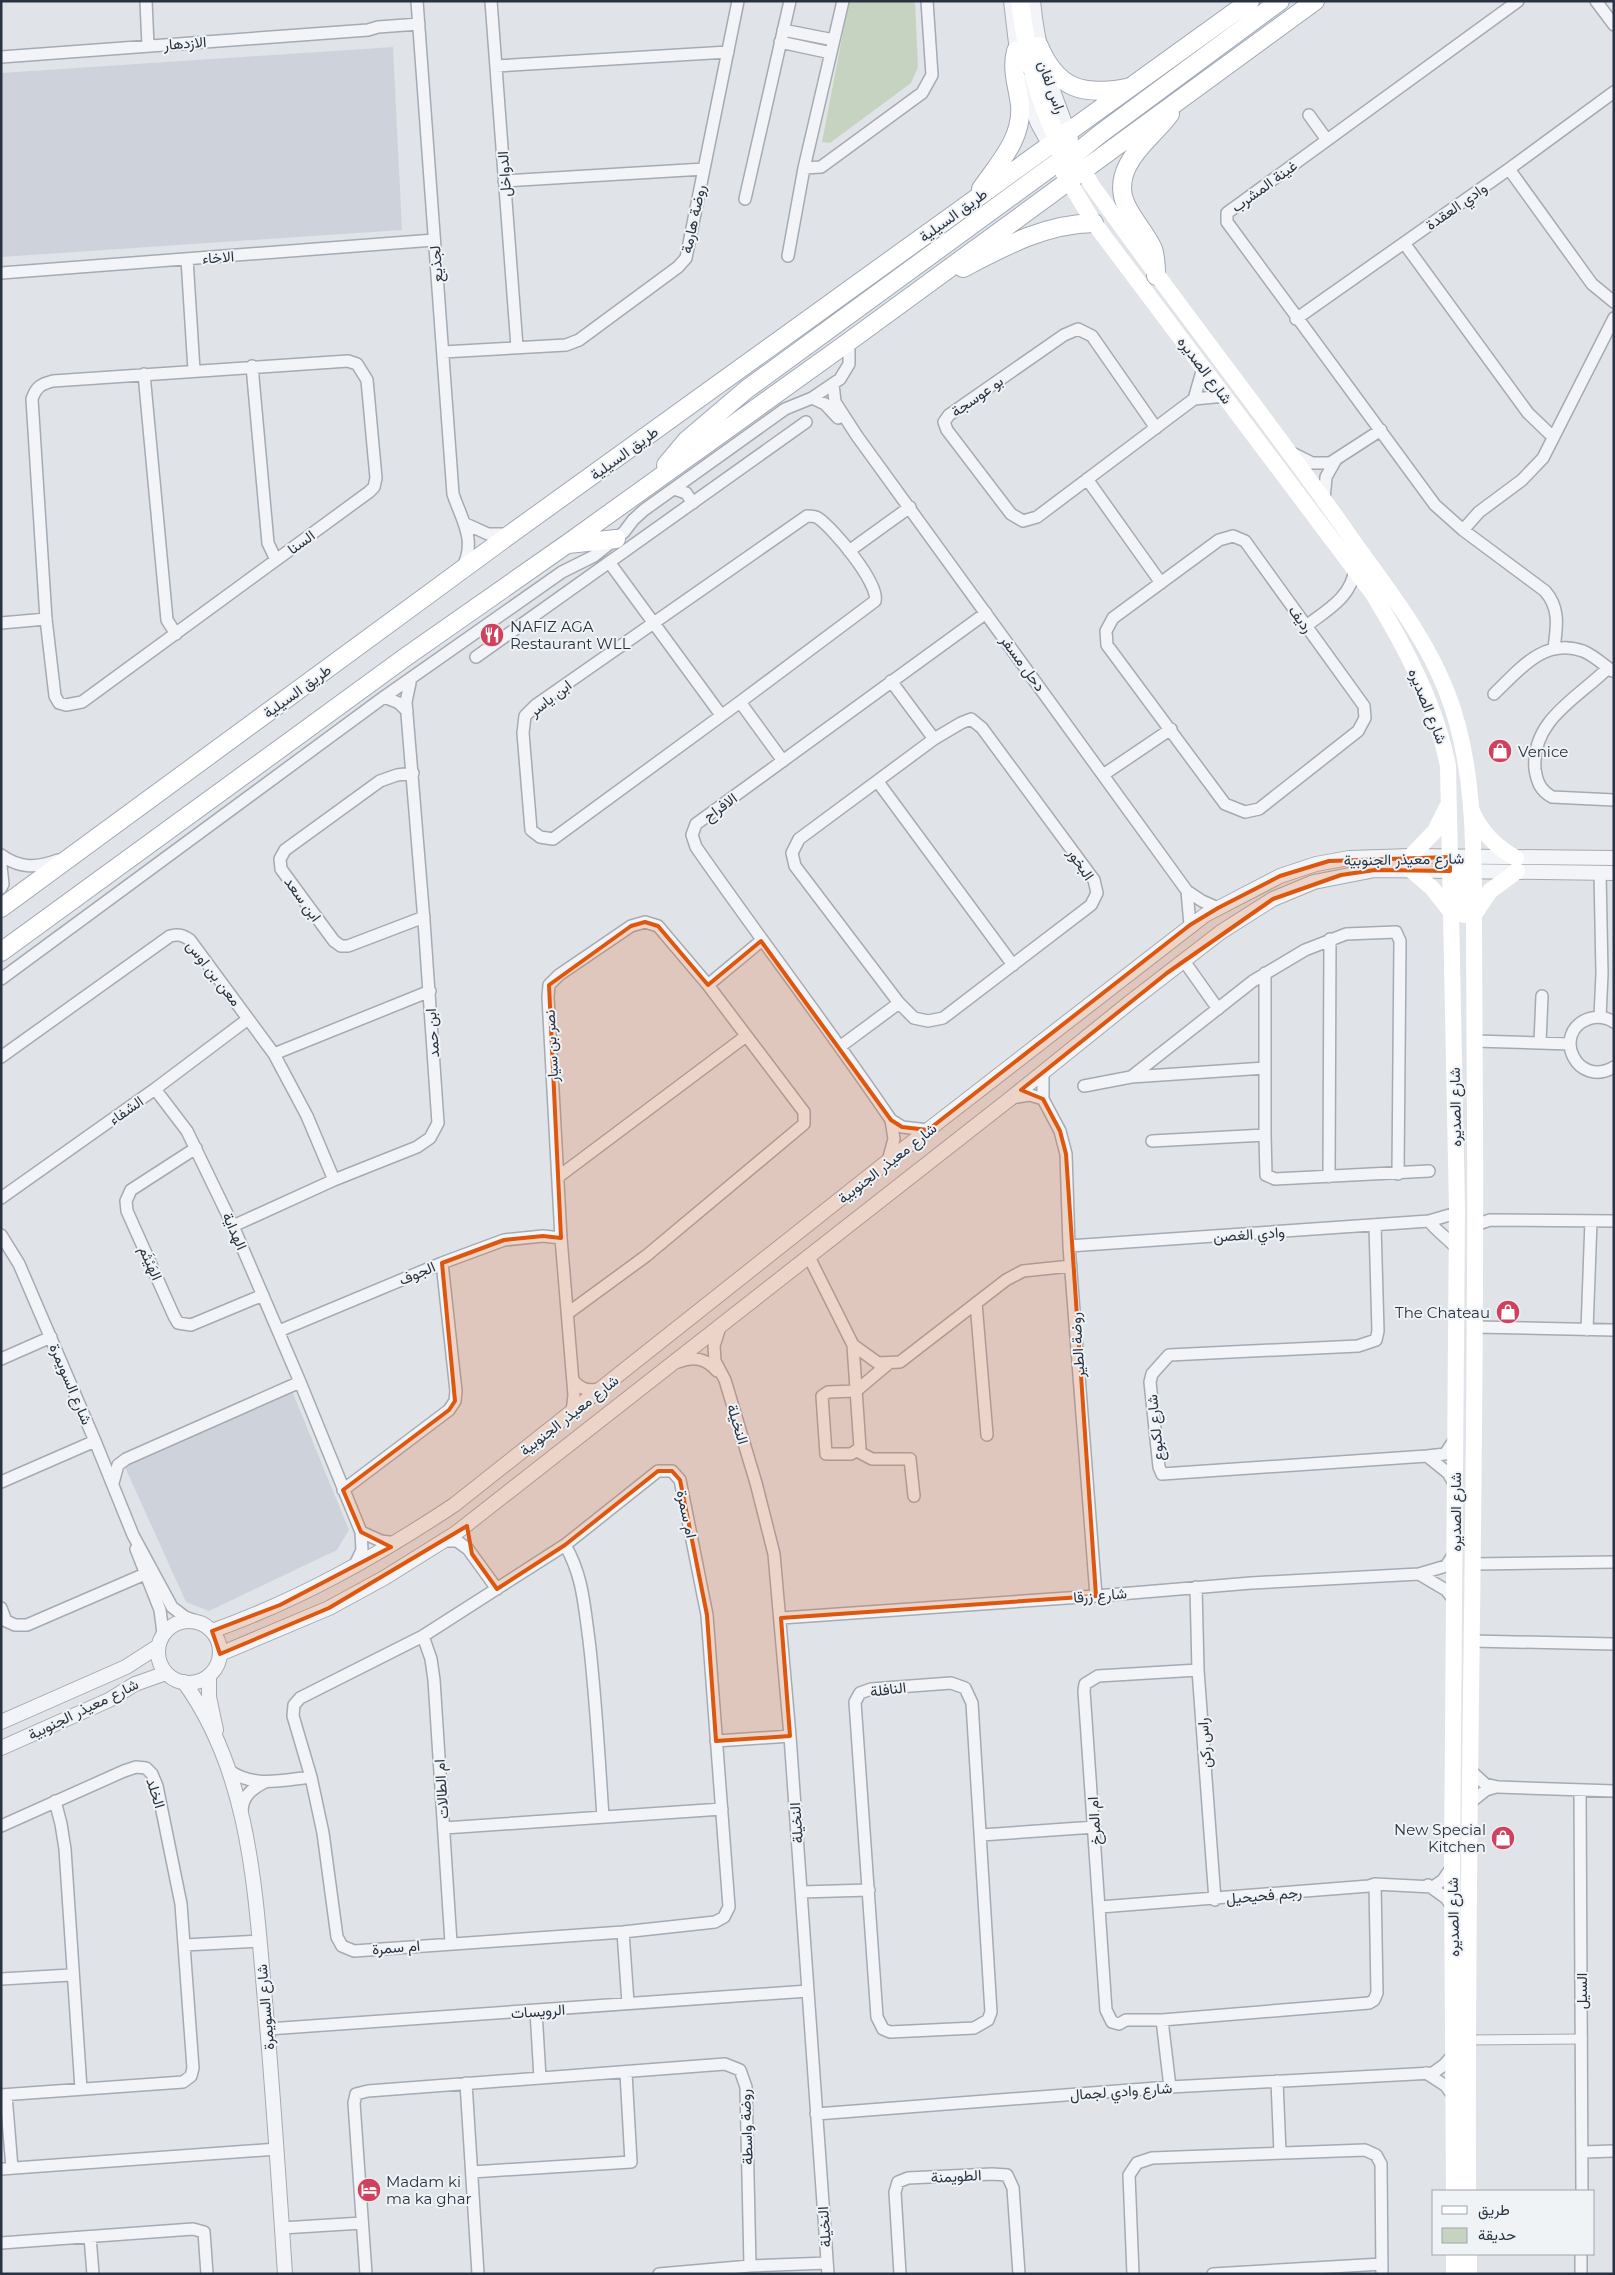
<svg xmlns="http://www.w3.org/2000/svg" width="1615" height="2275" font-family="Montserrat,Vazirmatn,sans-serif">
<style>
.built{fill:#ced3db}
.green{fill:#c6d3c0}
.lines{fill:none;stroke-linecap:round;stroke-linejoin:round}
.pedestrian-casing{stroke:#a5abb3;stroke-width:11}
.minor-casing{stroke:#a5abb3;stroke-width:14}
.tertiary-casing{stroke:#a5abb3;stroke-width:16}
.primary-casing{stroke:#9fa9b5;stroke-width:20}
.pedestrian{stroke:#f2f4f7;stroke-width:9}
.minor{stroke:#f2f4f7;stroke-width:11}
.tertiary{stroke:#f2f4f7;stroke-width:14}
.secondary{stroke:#fff;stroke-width:16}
.primary{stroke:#fff;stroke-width:18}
.marked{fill:#de570f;fill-opacity:0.2;stroke:#de570f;stroke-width:4;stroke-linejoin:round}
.labels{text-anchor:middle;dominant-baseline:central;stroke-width:4;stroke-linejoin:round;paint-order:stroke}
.street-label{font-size:15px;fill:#283241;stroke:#eff3f6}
.poi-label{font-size:15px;fill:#283241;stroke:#eff3f6;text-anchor:start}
</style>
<rect width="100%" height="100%" fill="#e0e4e9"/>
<path class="built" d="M393,47L402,230L1,257V73Z
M290,1386L349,1530L337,1550L209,1611L186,1602L124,1465V1454Z"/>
<path class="green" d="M849,1H915L918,67L911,83L830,143L822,142Z"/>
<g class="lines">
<g class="pedestrian-casing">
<path id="pedestrian" d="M1467,2040L1582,2039"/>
</g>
<g class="minor-casing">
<path id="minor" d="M146,1L148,46
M417,1L453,494C462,521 477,540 462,569
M491,1L517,347
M1518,1L1227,213V222L1435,505L1463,530L1545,591C1560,608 1557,626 1554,648
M1596,1L1614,25
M783,30L834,40
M780,42L831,53
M1,57L368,30L378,27L419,24
M496,66L728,52
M1309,115L1327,140
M804,168L821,167L922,93L932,75L927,1
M1509,169L1592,284L1614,302
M504,181L704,169
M745,199L790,1
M1404,243L1528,413L1553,437
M788,256L804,168L843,1
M187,259L194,370
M1,273L434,240
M1296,319L1509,169L1614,92
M443,352L566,345L579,340L678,267L686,258L738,1
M348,361L357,364L367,380L376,478L374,487L369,492L82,702L66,705L59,703L55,696L46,619L32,399C36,387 41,384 53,381Z
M252,366L268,543L276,560
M144,374L167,620L176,634
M833,384L835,402L857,436L1187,891L1202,901L1218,908
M812,398L825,404L838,418
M1194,399L1203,368
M1156,428L1092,336L1078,329L1064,335L949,415L944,422L947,430L1011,514L1023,521L1037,517L1194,399L1225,396
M1292,453L1312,463H1330L1381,430
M1087,479L1161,583
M674,489L686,493L693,503
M1324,500L1326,477L1335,461
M807,516C811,516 815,516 818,518C833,528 880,584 875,601L740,702L553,839L540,837L531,830L523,733L525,716L536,705Z
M466,524L488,534H509
M1463,530L1479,512L1522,480L1543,458L1614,318
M1233,536L1245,541L1364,706L1365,718L1358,731L1259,809L1245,812L1225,804L1107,645L1106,631L1113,618L1219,540Z
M849,551L910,507
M609,562L721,715
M1,623L46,619
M1306,626C1327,610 1352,597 1355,568
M476,657L806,422
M1608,668C1578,698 1531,720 1535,769C1537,782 1540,790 1552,797L1614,800
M891,681L934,739
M1494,694C1519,670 1544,637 1583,651C1593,655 1603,664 1612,671
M384,697L399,703L407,711
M740,702L783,761
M971,719L982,728L1094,880L1097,893L1091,905L943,1018L928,1021L914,1018L899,1003L795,866L792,853L799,839L934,739L961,723Z
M413,773L397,775L380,781L285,850L280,859L281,869L334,941L341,946H348L424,917
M1103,775L1171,729
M878,782L1013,965
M1,855C20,869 37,868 58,860
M1,866L3,884L1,888
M1600,872L1602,974L1600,1017
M1187,891L1190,925
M1184,961L1218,1009
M1265,973V1068
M1,979L384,697L562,572L594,556L624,532L633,520L644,510L785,409L812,398L840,379L849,364V351L847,343
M708,985L761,941
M1614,1022C1606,1017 1597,1016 1588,1019C1551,1033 1577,1089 1614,1067
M1475,1041L1570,1044
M1540,1043L1542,996
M841,1046L899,1003
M274,1054L430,991
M1,1057L170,936C179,934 183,935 190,940L274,1054L307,1116L334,1180
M1043,1072V1099L1060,1131L1066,1154L1069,1246L1096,1596
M1131,1077L1253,981L1305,950L1346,934L1396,932L1400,941L1398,1174
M1084,1086L1131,1077L1265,1068V1135L1152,1141
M155,1089L187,1131L233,1226L300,1382L361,1532L362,1550L354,1567
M1011,1098L1030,1095L1043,1099
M928,1130L902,1127L891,1120C828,1027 760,939 696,847L692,835L696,824L986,613
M1265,1135L1266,1175L1275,1179L1429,1171
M196,1148L131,1190L126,1201L127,1211L174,1316L178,1323L191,1325L263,1295
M888,1161L894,1139L891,1120
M558,1177L746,1036
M1329,1177L1330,939
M1,1198L155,1089L248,1019
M1429,1221C1437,1232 1448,1238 1456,1248
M1375,1225L1378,1331L1376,1340L1358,1346L1169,1355L1152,1374L1150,1382L1159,1467L1162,1474L1427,1456L1445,1454L1455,1439
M1475,1225L1490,1220L1614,1221
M233,1226L334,1180L417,1147L430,1138L438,1123L424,921L406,702L411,678
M1,1235L19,1264L95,1441L133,1535L172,1607L185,1617L193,1620
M1069,1246L1429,1221L1453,1214L1457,1209
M809,1257L853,1345L878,1363L900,1362L1006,1280L1023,1271L1071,1266
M976,1303L987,1435
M568,1313L646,1256L804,1124V1112L708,985L658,926L645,922L631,926L559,975L549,985L548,997L561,1238L574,1395L572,1412
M720,1327L714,1346L715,1361L725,1380L756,1483L774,1554L790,1736L828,2274
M1475,1327L1614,1330
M1587,1330L1591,1221
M279,1331L442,1263L504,1240L543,1236L561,1238
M853,1345L860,1448L851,1454H826L822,1396L828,1392L856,1391L888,1364
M1,1359L51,1337
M678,1362C694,1356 706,1358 717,1371
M573,1380C581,1390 589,1391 601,1389
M857,1451L872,1459H910L914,1496
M1427,1456L1448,1473L1455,1485
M658,1471H672L680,1480L707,1615L729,1907L724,1917L715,1922L623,1932L354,1951L342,1946L337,1937L323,1833L311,1777L293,1716L294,1705L300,1698L423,1636L565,1545Z
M1,1482L95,1441
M113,1483L118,1465L126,1459L300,1382
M343,1490L449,1410L455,1401L456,1391L442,1263
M361,1532L381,1541L396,1543
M442,1541H457L468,1549L497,1589
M565,1545C583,1576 584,1605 589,1640C596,1699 599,1758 603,1817
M136,1549L160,1610L163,1633
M1473,1564L1614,1562
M1419,1574L1446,1590L1455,1601
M1196,1587L1198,1670L1215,1900
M1,1608L6,1621L15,1625H27L145,1574
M781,1618L1096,1596L1251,1583L1419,1574L1446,1566L1454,1554
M423,1636L431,1659L434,1680L451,1943
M1472,1641L1614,1644
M1198,1670L1098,1676L1085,1684L1084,1691L1106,2010L1112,2022L1119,2024L1126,2020H1162L1369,2003L1374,2000L1377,1993L1375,1884
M951,1683L965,1688L972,1703L991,2012L988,2020L974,2028L890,2032L883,2029L877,2017L855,1702L860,1693L871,1689Z
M716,1741L790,1736
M230,1771C254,1788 283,1780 311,1777
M1471,1771L1485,1784L1498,1787L1614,1791
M1580,1790L1582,2191
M55,1801L61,1824L65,1849L81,2089
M1471,1802L1486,1790L1496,1787
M242,1812C242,1797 251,1789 265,1782
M1,1826L124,1771L136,1767L146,1768L152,1774L157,1786L181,1904L193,2068L191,2076L183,2082L1,2095
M444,1828L722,1809
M981,1835L1095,1827
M1428,1885L1446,1898L1453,1908
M801,1892L869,1890
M1100,1907L1369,1886L1375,1884L1433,1887L1443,1880L1452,1867
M623,1932L628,2003
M185,1945L260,1941
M1,1979L71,1975
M536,2011L540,2078
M1162,2020L1170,2087
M268,2029L808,1991
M1426,2073L1446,2086L1453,2096
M1277,2081L1280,2153
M466,2083L478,2274
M6,2095L12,2168
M816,2114L1170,2087L1433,2073L1444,2065L1453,2055
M1583,2152L1614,2151
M1,2169L277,2149
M472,2172L631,2162L626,2073
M282,2228L362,2223
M90,2237L93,2274
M1,2243L193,2229L204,2232L207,2274
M366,2274L354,2103L356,2094L368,2091L725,2064L740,2070L746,2087L750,2266
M659,2274L750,2266L827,2263
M900,2274L895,2192L898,2182L908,2178L992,2174L1007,2175L1013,2188L1019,2274
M1133,2274L1129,2175L1137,2163L1152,2158L1365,2150L1376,2155L1381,2164L1382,2274
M1213,2274L1382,2264
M1581,2274V2254"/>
</g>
<g class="tertiary-casing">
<path id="tertiary" d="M1011,1L1018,60
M1033,1C1038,56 1052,89 1071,139
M1022,81L1038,124L1049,144
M158 1652a31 31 0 1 1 62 0a31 31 0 1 1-62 0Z
M212,1631C299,1600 377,1556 454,1505L888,1161L1205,915L1280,876L1316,864L1349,858L1411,856L1614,858
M220,1654L329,1608L384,1578L456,1533L1011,1098L1129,1003L1221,932L1273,899L1314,882L1375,870L1614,873
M209,1676V1697L216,1730
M184,1682C251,1775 255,1892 265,2001C273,2092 279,2183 285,2274
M1,1722L126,1667L157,1647
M1,1748L109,1700L135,1684L166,1673"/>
</g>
<g class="primary-casing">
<path id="primary" d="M1020,1C1026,52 1038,103 1063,149
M1039,46C1057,89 1083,96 1126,88
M1069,169L1074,155L1100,134L1280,1
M981,189C999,163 1023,138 1020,105C1018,87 1011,70 1016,51
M963,268C1005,246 1045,224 1094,223
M1156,276C1156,267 1156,258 1153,249C1140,220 1109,202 1128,165C1138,145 1157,132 1170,114
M666,465L687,440L747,389L1058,162L1068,149V131
M568,544L616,539
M1,908L512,533L1250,1
M1,952L407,656L567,544L847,343L1315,1"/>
</g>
<use href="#pedestrian" class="pedestrian"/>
<use href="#minor" class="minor"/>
<use href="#tertiary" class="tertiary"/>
<path class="secondary" d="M1083,169L1091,184C1173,300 1262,412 1344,528C1380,580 1423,631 1446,690C1476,764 1474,853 1474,932C1474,996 1475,1060 1475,1124C1477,1480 1466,1836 1468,2191
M1062,170L1094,223L1373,594C1405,646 1436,705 1448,766L1457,1209L1452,1866L1454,2191
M1471,809C1480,831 1496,847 1516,858
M1411,856L1435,831L1448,805
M1450,857C1468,867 1463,897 1464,915
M1410,869L1432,888L1451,912
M1474,915L1490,891L1517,871
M1454,2254V2274
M1469,2254V2274"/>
<use href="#primary" class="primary"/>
</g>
<path class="marked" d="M1450,857V871L1375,870L1341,875L1273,899L1167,973L1021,1090L1043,1099L1060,1131L1066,1154L1096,1596L781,1618L790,1736L716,1741L707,1615L680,1480L672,1471H658L565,1545L497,1589L472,1554L467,1526L329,1608L220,1654L212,1631L280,1605L391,1547L361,1532L343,1490L449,1410L455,1401L442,1263L504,1240L543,1236L561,1238L549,985L631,926L645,922L658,926L708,985L761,941L891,1120L902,1127L928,1130L1190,925L1218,908L1280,876L1329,861Z"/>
<defs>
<g id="restaurant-disc" transform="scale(1.25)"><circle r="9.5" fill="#d1415e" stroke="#eff3f6"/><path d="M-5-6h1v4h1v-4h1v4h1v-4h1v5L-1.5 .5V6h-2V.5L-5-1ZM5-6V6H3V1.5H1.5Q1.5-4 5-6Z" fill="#fff"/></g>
<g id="shop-disc" transform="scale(1.25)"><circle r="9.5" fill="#d1415e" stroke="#eff3f6"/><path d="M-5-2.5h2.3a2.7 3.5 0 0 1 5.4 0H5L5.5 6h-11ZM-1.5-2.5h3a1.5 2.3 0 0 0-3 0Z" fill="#fff"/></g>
<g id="hotel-disc" transform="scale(1.25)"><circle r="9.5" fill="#d1415e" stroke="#eff3f6"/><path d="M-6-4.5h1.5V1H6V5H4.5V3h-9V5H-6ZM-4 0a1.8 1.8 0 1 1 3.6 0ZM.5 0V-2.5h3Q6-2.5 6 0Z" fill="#fff"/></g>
</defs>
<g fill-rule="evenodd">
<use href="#restaurant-disc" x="492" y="635"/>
<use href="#shop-disc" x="1500" y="751"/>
<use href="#shop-disc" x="1508" y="1312"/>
<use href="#shop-disc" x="1503" y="1838"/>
<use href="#hotel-disc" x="369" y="2190"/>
</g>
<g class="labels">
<g class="street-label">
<text transform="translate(185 43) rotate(-4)">الازدهار</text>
<text transform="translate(1052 87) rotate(70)">راس لفان</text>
<text transform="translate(504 174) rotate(-94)">الدواخل</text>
<text transform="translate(1264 186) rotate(-36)">غينة المشرب</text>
<text transform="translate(1456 206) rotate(-35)">وادي العقدة</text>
<text transform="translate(953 215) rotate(-36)">طريق السيلية</text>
<text transform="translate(693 219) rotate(-78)">روضة هارمة</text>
<text transform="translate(218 257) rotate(-4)">الاخاء</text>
<text transform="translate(436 264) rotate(-95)">لجذيع</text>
<text transform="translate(1205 370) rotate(53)">شارع الصديره</text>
<text transform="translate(977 396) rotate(-35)">بو عوسجة</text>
<text transform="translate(624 453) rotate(-36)">طريق السيلية</text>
<text transform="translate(301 542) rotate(-36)">السنا</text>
<text transform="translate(1301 619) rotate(54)">رديف</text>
<text transform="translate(1023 663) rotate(54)">دحل مسفر</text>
<text transform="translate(297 691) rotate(-36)">طريق السيلية</text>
<text transform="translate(550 698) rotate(-38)">ابن ياسر</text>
<text transform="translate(1428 706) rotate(68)">شارع الصديره</text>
<text transform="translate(720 807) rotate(-36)">الافراح</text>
<text transform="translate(1404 859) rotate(-1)">شارع معيذر الجنوبية</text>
<text transform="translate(1081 864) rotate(56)">البخور</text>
<text transform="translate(303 899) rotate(54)">ابن سعد</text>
<text transform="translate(214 973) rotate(52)">معن بن اوس</text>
<text transform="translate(432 1033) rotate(-94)">ابن حمد</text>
<text transform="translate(551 1046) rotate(-93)">نصر بن سيار</text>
<text transform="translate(1455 1107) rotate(-91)">شارع الصديره</text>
<text transform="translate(126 1110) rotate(-35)">الشفاء</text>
<text transform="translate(887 1163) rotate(-38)">شارع معيذر الجنوبية</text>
<text transform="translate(235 1231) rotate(66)">الهداية</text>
<text transform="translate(1249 1234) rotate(-4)">وادي الغصن</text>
<text transform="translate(151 1263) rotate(66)">الهَيْثَم</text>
<text transform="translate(417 1273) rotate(-23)">الجوف</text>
<text transform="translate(1077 1345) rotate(-94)">روضة الطير</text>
<text transform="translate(71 1384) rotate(67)">شارع السويمرة</text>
<text transform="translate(569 1415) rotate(-38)">شارع معيذر الجنوبية</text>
<text transform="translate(738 1424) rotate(73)">النخيلة</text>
<text transform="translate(1155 1428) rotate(-96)">شارع لكبوع</text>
<text transform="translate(1455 1512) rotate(-90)">شارع الصديره</text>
<text transform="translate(687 1514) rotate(78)">ام سمرة</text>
<text transform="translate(1100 1595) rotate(-5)">شارع زرقا</text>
<text transform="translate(888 1689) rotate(-7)">النافلة</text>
<text transform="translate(83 1709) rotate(-26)">شارع معيذر الجنوبية</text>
<text transform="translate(1204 1743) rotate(-94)">راس ركن</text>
<text transform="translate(441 1789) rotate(-94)">ام الطالات</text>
<text transform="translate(156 1793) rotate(72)">الخلد</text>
<text transform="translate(1094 1821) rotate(-94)">ام المرخ</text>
<text transform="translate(796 1823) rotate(-94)">النخيلة</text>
<text transform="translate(1264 1895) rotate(-5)">رجم فحيحيل</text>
<text transform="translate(1453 1917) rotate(-91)">شارع الصديره</text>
<text transform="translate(396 1947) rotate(-5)">ام سمرة</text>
<text transform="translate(1581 1991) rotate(-90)">السيل</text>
<text transform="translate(265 2007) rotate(-95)">شارع السويمرة</text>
<text transform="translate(538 2011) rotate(-4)">الرويسات</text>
<text transform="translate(1121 2091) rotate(-4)">شارع وادي لجمال</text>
<text transform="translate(746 2127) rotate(-92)">روضة واسطة</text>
<text transform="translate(956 2176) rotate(-3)">الطويمنة</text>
<text transform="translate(824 2227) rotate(-94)">النخيلة</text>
</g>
<g class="poi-label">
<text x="510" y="626">NAFIZ AGA<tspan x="510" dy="17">Restaurant WLL</tspan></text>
<text x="1518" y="751">Venice</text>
<text x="1490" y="1312" text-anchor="end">The Chateau</text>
<text x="1486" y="1829" text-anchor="end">New Special<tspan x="1486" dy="17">Kitchen</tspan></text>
<text x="386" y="2181">Madam ki<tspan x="386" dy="17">ma ka ghar</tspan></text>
</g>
</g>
<rect width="1615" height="2275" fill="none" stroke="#283241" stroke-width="5"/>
<rect x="1432" y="2190" width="162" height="65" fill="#eff3f6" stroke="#9fa6ae"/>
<rect x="1442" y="2206" width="25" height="8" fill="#ffffff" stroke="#9fa6ae"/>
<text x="1478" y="2215" font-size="15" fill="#283241">طريق</text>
<rect x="1442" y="2228" width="25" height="15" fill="#c6d3c0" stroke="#9fa6ae"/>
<text x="1478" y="2240" font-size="15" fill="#283241">حديقة</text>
</svg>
